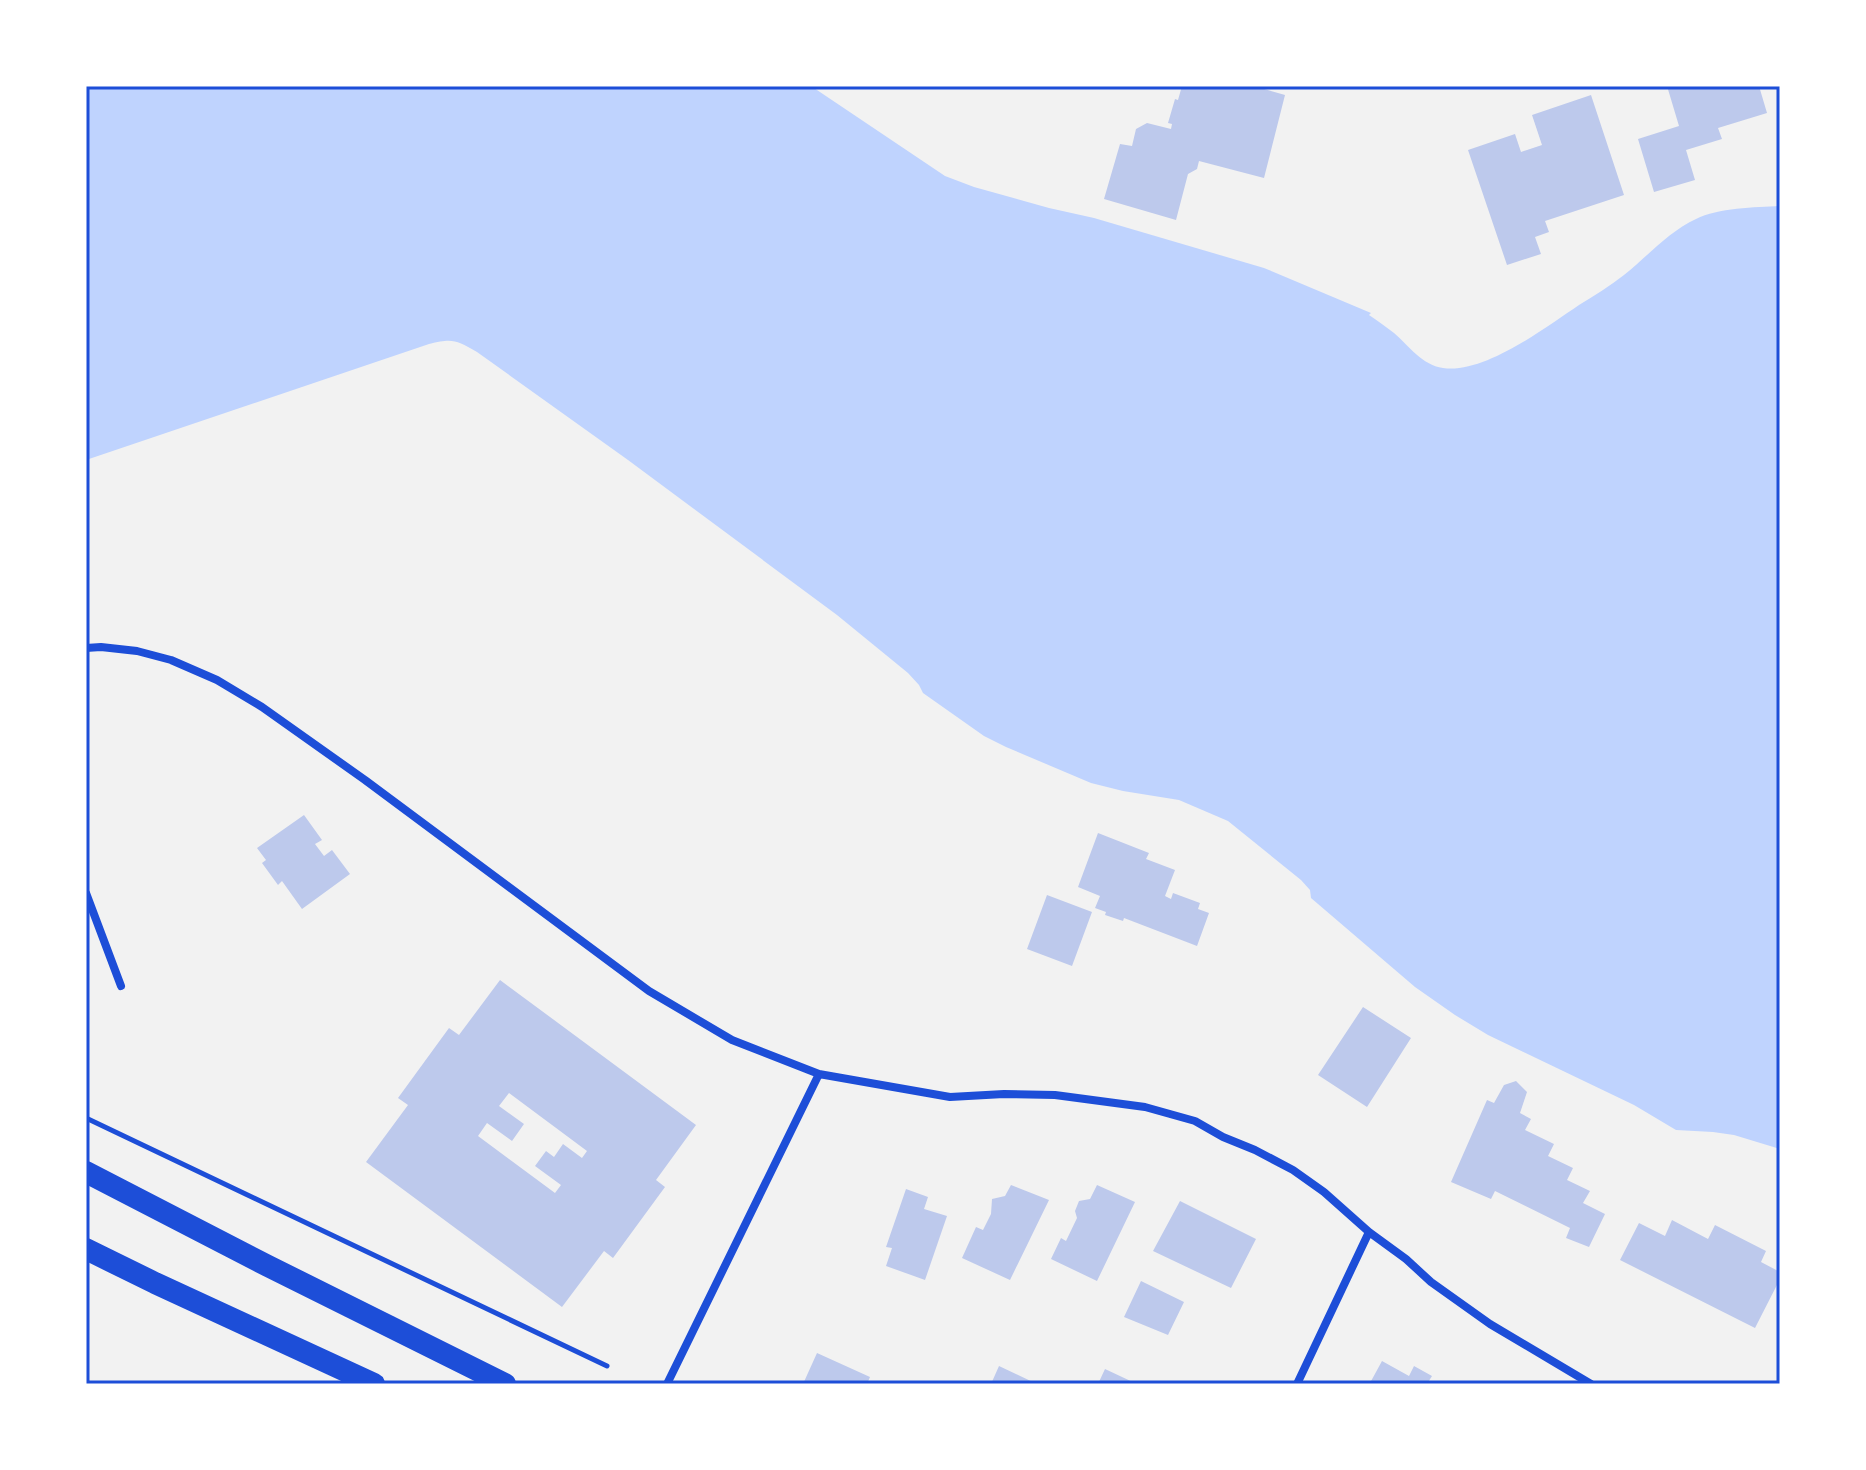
<svg xmlns="http://www.w3.org/2000/svg" width="1866" height="1470" font-family="'PT Sans',sans-serif">
<style>
.water{fill:#bfd3fe}
.building{fill:#bdc9ec;fill-rule:evenodd}
.lines{fill:none;stroke-linecap:round;stroke-linejoin:round}
.path{stroke:#1d4ed8;stroke-width:5}
.minor{stroke:#1d4ed8;stroke-width:8}
.trunk{stroke:#1d4ed8;stroke-width:22}
.neatline{fill:none;stroke:#1d4ed8;stroke-width:3}
</style>
<rect width="100%" height="100%" fill="#f2f2f2"/>
<path class="water" d="M86,86H811L945,176L974,187L1049,208L1094,218L1264,268L1371,313L1369,315C1378,321 1386,327 1394,333C1409,346 1422,365 1443,368C1484,374 1545,328 1579,305C1594,296 1610,286 1624,275C1648,256 1668,232 1696,219C1718,208 1755,207 1780,206V1149L1734,1135L1713,1132L1676,1130L1634,1105L1488,1035L1455,1015L1415,987L1311,898L1310,890L1301,880L1228,821L1179,800L1123,791L1091,783L1006,747L984,736L923,693L919,685L908,673L837,615L628,460L477,352C456,340 453,338 429,344L86,460Z"/>
<path class="building" d="M1182,86H1254L1285,95L1264,178L1199,161L1197,169L1188,174L1176,220L1104,199L1120,144L1132,146L1136,129L1147,123L1171,129L1172,124L1168,123L1175,99L1178,100Z
M1667,86H1759L1767,113L1718,128L1722,139L1686,150L1695,180L1654,192L1638,139L1679,126Z
M1591,95L1624,195L1545,221L1549,232L1535,237L1541,254L1507,265L1468,150L1515,134L1521,152L1542,145L1532,115Z
M304,815L322,840L315,844L324,856L332,850L350,874L302,909L282,881L278,885L262,863L266,860L257,848Z
M1098,833L1149,853L1146,859L1175,870L1165,896L1171,899L1173,893L1200,903L1198,909L1209,913L1197,946L1124,918L1123,921L1105,915L1106,912L1095,908L1100,896L1078,887Z
M1047,895L1092,912L1072,966L1027,949Z
M500,980L696,1125L656,1180L665,1187L613,1258L604,1251L562,1307L366,1162L408,1105L398,1098L449,1028L459,1035ZM509,1093L587,1151L582,1158L563,1144L554,1157L546,1151L535,1166L561,1185L555,1193L478,1136L487,1123L512,1141L524,1124L499,1106Z
M1363,1007L1411,1038L1367,1107L1318,1075Z
M1516,1081L1527,1092L1520,1113L1531,1119L1525,1130L1554,1144L1548,1156L1573,1168L1567,1180L1590,1191L1583,1203L1605,1214L1589,1247L1566,1238L1570,1228L1495,1191L1491,1199L1451,1182L1487,1100L1494,1103L1504,1085Z
M1011,1185L1049,1200L1010,1280L962,1258L976,1227L983,1230L991,1214L992,1199L1005,1196Z
M1097,1185L1135,1202L1097,1281L1051,1259L1061,1238L1066,1241L1077,1218L1075,1211L1079,1201L1090,1199Z
M906,1189L928,1197L924,1209L947,1216L925,1280L886,1266L892,1248L886,1247Z
M1180,1201L1256,1239L1231,1288L1153,1251Z
M1672,1220L1708,1239L1715,1225L1766,1251L1761,1262L1780,1272V1279L1755,1328L1620,1260L1639,1223L1665,1236Z
M1141,1281L1184,1302L1168,1335L1124,1317Z
M817,1353L870,1377L867,1384H803Z
M1382,1361L1409,1376L1414,1366L1432,1376L1427,1384H1372L1370,1383Z
M999,1366L1037,1384H991Z
M1105,1369L1137,1384H1098Z"/>
<g class="lines">
<path class="path" d="M86,1118L607,1366"/>
<path class="minor" d="M86,648L101,647L137,651L171,660L217,680L262,707L365,780L649,991L732,1040L819,1074L950,1097L1004,1094L1055,1095L1145,1107L1195,1121L1223,1137L1255,1150L1293,1170L1324,1192L1369,1232L1406,1259L1431,1282L1490,1324L1591,1384
M86,893L121,986
M667,1384L819,1074
M1297,1384L1369,1232"/>
<path class="trunk" d="M86,1172L268,1266L505,1384
M86,1249L155,1283L374,1384"/>
</g>
<rect width="1866" height="1470" fill="none" stroke="#ffffff" stroke-width="176"/>
<rect x="88" y="88" width="1690" height="1294" class="neatline"/>
</svg>
